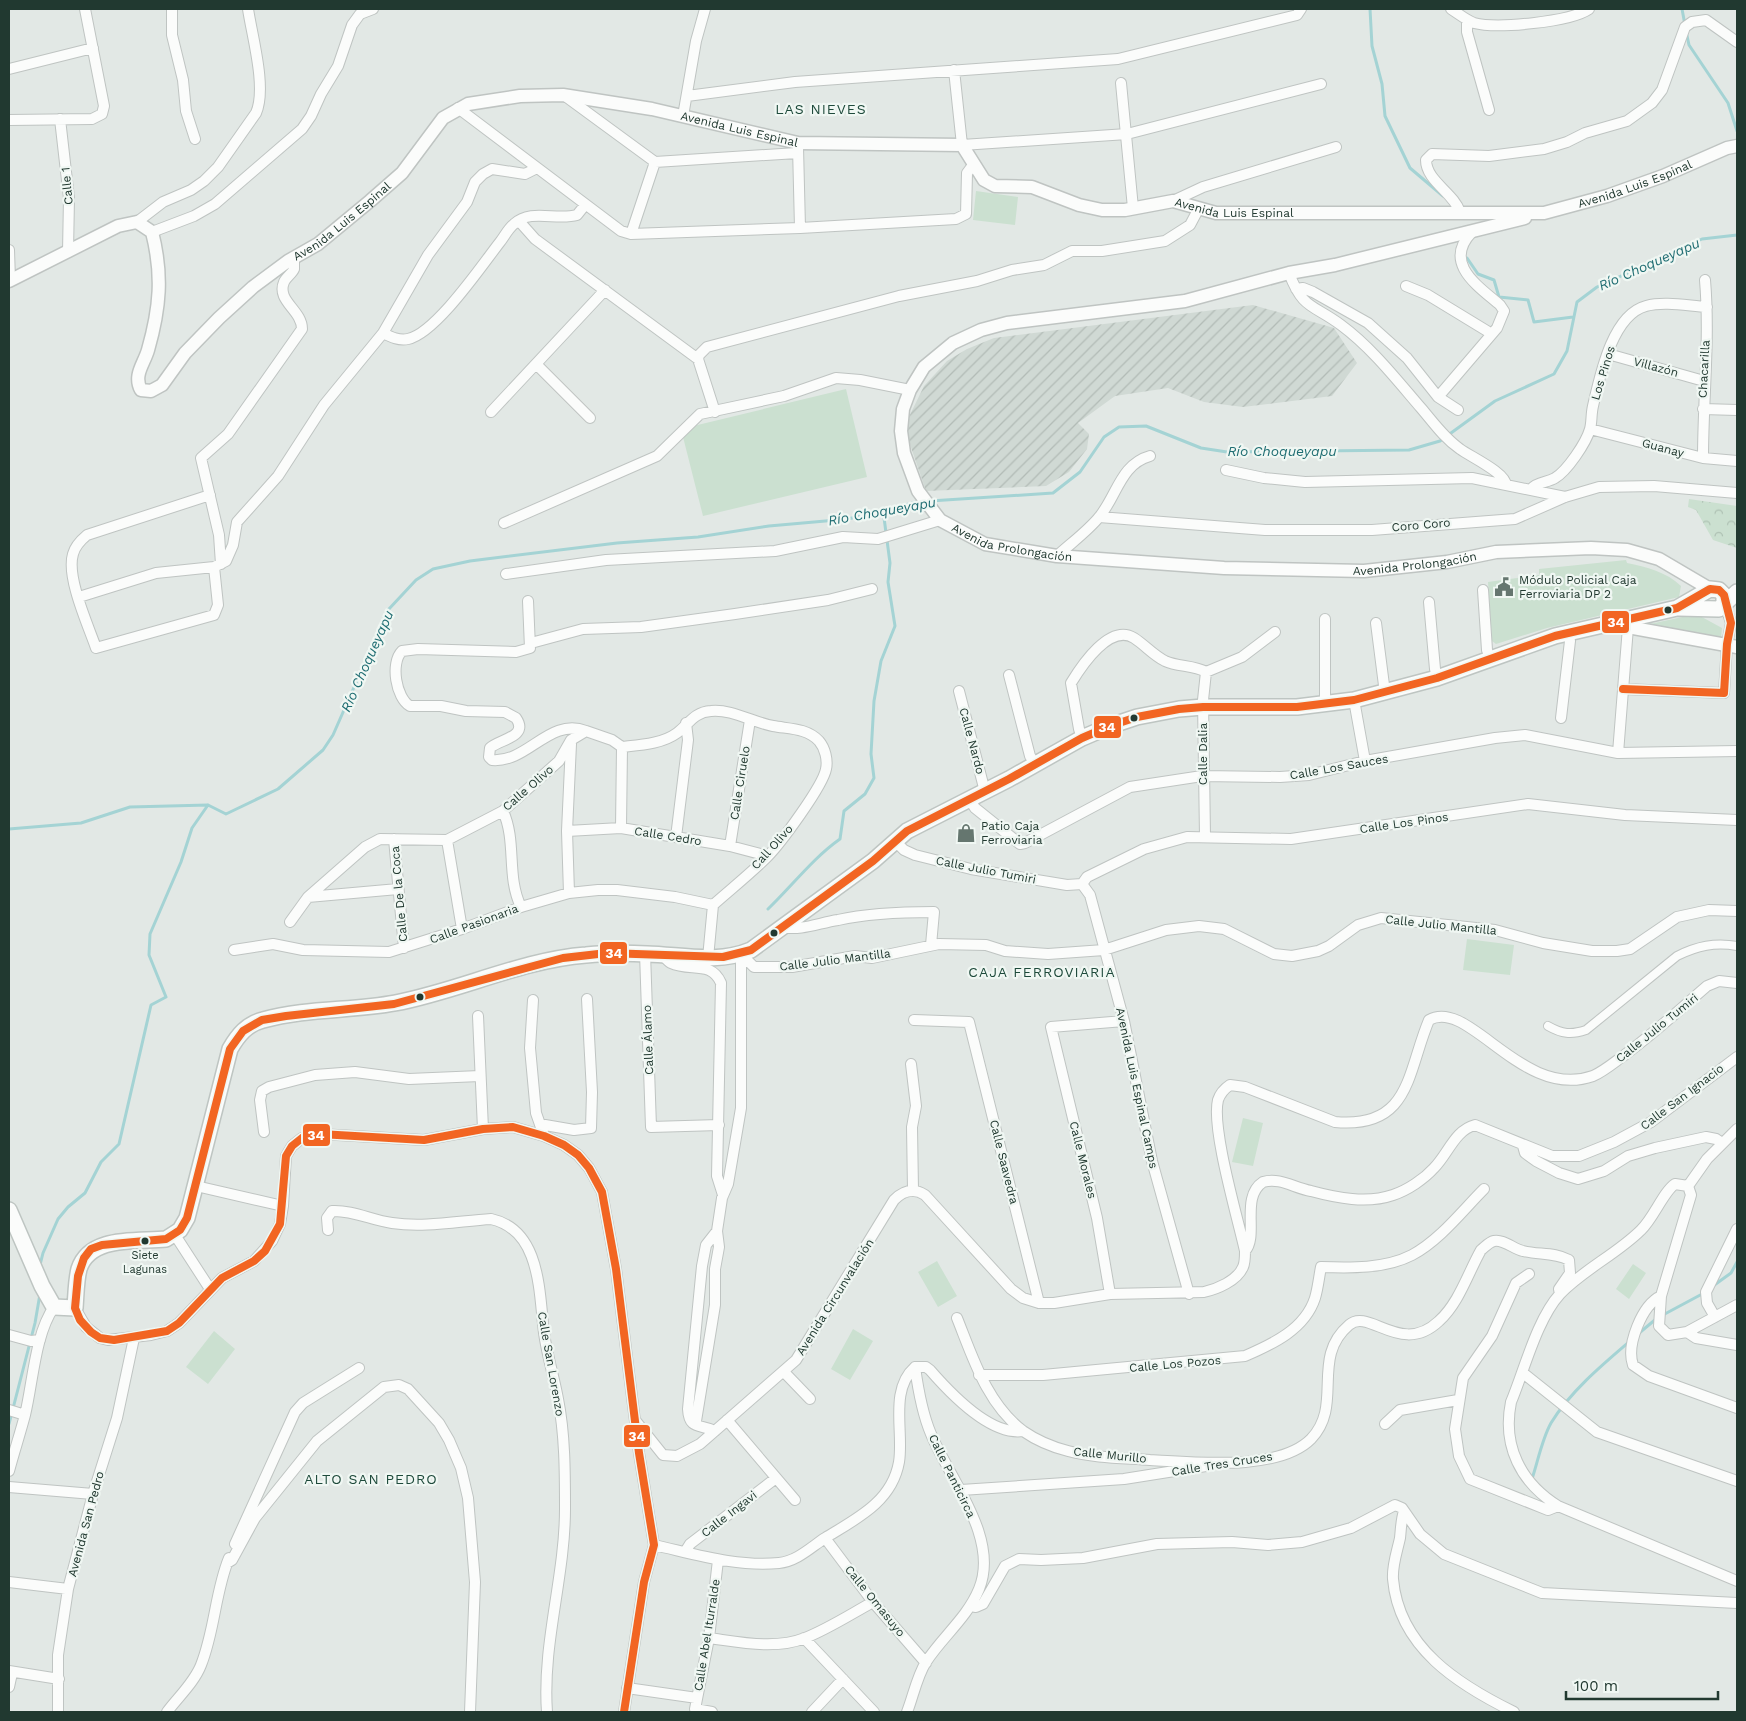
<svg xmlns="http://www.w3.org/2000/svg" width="1746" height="1721" font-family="'Work Sans',sans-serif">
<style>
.industrial{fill:url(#industrial-furrows)}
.forest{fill:url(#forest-crowns)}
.green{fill:#cbe0d0}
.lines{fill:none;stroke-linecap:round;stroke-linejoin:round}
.stream{stroke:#a4d3d4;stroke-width:3}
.pedestrian-casing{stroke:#bfc4c2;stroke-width:10}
.minor-casing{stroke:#bfc4c2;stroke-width:12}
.tertiary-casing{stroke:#bfc4c2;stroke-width:15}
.secondary-casing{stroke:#bec5c2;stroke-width:18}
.pedestrian{stroke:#fbfcfb;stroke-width:8}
.minor{stroke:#fbfcfb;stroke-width:10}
.tertiary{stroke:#fbfcfb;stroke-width:12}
.secondary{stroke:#fbfcfb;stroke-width:15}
.bus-1-casing{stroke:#f0f7f3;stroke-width:11}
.bus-1{stroke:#f26522;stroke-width:8}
.bus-dot{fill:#213930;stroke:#f0f7f3;stroke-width:2}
.labels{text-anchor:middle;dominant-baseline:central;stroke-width:4.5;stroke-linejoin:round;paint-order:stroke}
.bus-label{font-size:11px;fill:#213930;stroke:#f0f7f3}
.street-label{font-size:12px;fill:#213930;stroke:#f0f7f3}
.poi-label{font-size:12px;fill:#213930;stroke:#f0f7f3;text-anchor:start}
.neighbourhood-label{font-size:14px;letter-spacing:1px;fill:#1e4a3b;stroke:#f0f7f3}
.water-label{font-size:14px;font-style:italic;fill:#1f6d72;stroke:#f0f7f3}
.line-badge{stroke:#f0f7f3;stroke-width:2}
.badge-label{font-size:14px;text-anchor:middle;font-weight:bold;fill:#fff}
</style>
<defs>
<pattern id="industrial-furrows" width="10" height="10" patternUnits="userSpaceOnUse" patternTransform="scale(1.25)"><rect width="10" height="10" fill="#d0d9d4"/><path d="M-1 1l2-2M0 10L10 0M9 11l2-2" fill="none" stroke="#b2bbb6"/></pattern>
<pattern id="forest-crowns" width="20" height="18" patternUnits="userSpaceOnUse" patternTransform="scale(1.25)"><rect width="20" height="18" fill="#cbe0d0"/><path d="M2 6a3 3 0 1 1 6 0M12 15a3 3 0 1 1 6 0" fill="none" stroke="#aec1b3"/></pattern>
</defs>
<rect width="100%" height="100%" fill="#e2e8e5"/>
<path class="industrial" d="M1253,305L1334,328L1357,363L1332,396L1243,407L1204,402L1168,388L1115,396L1078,423L1089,434L1087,449L1069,472L1046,486L926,491L904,427L924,386L947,361L967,349L994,338Z"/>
<path class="forest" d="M1689,499L1737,506V548L1713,540L1696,510L1688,507Z"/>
<path class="green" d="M976,191L1018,197L1015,225L973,220Z
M846,389L867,477L703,516L681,429Z
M1626,560L1627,563C1646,567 1667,572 1681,586L1679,597L1547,628L1496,644L1492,641L1488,582L1539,575V569Z
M1692,615L1700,616L1722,628L1721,638L1645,625Z
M1467,939L1514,945L1510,975L1463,970Z
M1243,1118L1263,1123L1253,1166L1232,1162Z
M937,1261L957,1296L938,1307L918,1272Z
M1633,1264L1646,1273L1629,1299L1616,1289Z
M853,1329L873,1341L850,1380L831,1369Z
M214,1331L235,1349L208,1384L186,1367Z"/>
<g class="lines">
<path class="stream" d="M1370,9L1372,46L1382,84L1385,116L1410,168L1443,196
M1682,9L1685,25
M1686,31L1689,45L1728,103L1737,131
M1467,258L1478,274L1494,280L1499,297L1528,300L1534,322L1573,317
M930,501L1053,493L1080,472L1104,437L1119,427L1146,426L1201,448L1227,452L1409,450L1440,441L1495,401L1554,374L1567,351L1577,302L1597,287L1702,239L1737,235
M9,829L81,823L130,807L208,805L226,814L278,789L323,750L333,735L388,610L416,580L433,569L470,561L617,543L698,537L769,526L848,519L921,501
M768,909C792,886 813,858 840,839L844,811L865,794L874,778L871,754L874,701L881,661L895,626L888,582L890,563L883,510
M40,1265L43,1253L58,1219L68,1207L85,1193L101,1162L119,1144L151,1005L166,997L149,955L150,934L181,862L192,828L208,805
M1713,1286L1731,1273L1737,1262
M1661,1316L1704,1293
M1638,1334L1656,1319
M9,1424L35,1323L40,1294
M1532,1479C1538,1461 1542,1439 1551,1423C1570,1392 1602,1365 1629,1342"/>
<g class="pedestrian-casing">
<path id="pedestrian" d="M1548,1026C1562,1034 1571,1035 1586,1030L1677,956C1697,946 1715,942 1737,946"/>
</g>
<g class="minor-casing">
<path id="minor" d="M172,9V35L183,80L186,111L195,139
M1451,9C1459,14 1466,20 1474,23C1497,29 1570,22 1589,9
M1467,20V32L1489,110
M9,69L93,48
M954,70L962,145L1127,134L1321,84
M1121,83L1133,208
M565,96L655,162L797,153
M687,96L795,82L1118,59L1297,15L1301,9
M458,108L621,231L631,234L800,228L956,219L966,214L967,173L973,165
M683,116L696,41L705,9
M60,119L69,198L68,252
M9,120L92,119L102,114L104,106L85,9
M798,147L800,228
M1173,201L1203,187L1336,147
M1460,212C1454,193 1426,181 1426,160L1432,154L1489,156L1544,149L1567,142L1585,133L1627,121L1652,103L1662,90L1685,27L1692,22L1706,20L1737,42
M519,221L535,239L698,359
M137,222L163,202L191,190L204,181L218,167L256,113C267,88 252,36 248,9
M152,232L194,216L215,204L302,129L311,116L321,94L338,66L352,25L360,14L373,9
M631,234L655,162
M9,250L10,280
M1289,273C1303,310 1313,304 1341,325C1372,348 1396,379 1421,408C1433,422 1444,438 1460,449C1471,457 1506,473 1506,485
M1406,286L1428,295L1492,334
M1296,289L1303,288L1313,292L1368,323L1407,358L1438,397L1458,410
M383,333C391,337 399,341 408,339C436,333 482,265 500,242C504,237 508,229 514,224C531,208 556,221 577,215L585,205
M1608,354L1704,381
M536,364L590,418
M1438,397L1497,328L1504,311L1500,305C1478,286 1442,263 1472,232
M1703,409L1737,410
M491,412L605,290
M715,412L698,359L699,355L707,347L899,296L977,281L1012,270L1044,265L1072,251H1102L1165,241L1190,225L1199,208
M1590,429L1703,458L1737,461
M1703,458C1703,399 1710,339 1705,280
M1226,470L1264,478L1305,482L1472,478L1565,497
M1531,489C1538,481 1547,483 1555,478C1567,471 1586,443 1590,429C1592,422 1591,414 1593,406C1600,376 1612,315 1646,306C1665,301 1688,306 1707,307
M210,495L87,535C81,540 75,546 73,554C66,577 88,625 96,648L214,615L218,605L214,567
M1099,517L1265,530H1372L1515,519L1565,497L1599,487L1654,486L1737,493
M504,523L657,456L700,414L784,396L836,378L860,380L910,390
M1057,556C1071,543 1088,531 1100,516C1117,495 1121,464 1150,456
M221,564L219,535L201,458L228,434L302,329C302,310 276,301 284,282C286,277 292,274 294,269V258
M506,574L606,560L775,551L843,537L878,539L940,520
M1483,590L1487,650L1490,659
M79,597L156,573L214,567L226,561L233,545L237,522L278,476L324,405L383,333L428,255L467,202L475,182L483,174L492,169L525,174L537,168
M528,601L530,648L516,652L418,649L402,651C390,663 396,698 410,706H441L466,711L505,712L516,718C529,737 500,739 490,748L489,757L492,760C528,763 549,717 586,731
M1429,602L1435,669L1437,678
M1376,623L1385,693
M531,643L583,629L641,627L735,614L828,600L872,589
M1009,675L1030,756L1035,764
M1623,689L1724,693L1727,644L1731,623L1724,601
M959,691L983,784L987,791
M1354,700L1365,761
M1325,705V619
M1561,718L1570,641L1568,632
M1082,738L1079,729L1071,683C1082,665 1110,623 1134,638C1145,645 1153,655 1165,661C1178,667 1194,665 1206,672L1242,657L1275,632
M1618,753L1628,627L1626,620
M970,800L975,808L1020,844L1025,843L1130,787L1202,776L1280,777L1309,775L1365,761L1495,738L1525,735L1618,753L1737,751
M503,811C517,842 506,876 521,907
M621,828L622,747
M567,831L621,828L730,846L768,856
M1205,836L1203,700L1206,672
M676,837L688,740L686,723
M394,839L404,948
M447,840L462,929
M895,841L904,850L915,855L971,869L1067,885L1082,884
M730,846L750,720
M1082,884L1087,877L1144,849L1187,837L1291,839L1528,804L1625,815L1737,820
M1082,884L1090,895L1124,1021L1152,1161L1189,1294
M569,893L567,831L571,744
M308,897L398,889
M290,922L308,897L365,847L380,839L447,840L503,811L559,761L571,740L586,731L612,740L622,747C640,745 662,744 677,733C689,724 694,712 711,711C732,709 752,722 773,726C789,729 807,728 819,741C825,748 828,760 826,769C823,786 780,844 767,857C750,874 731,889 713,905
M781,927C802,931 818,923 838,920C869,913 902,912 934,912L931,945
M234,950L273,944L303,950L389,952L462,929L521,907L569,893L598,890H617L675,897L713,905
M645,953L651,1127L719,1125
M741,954L754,967H792L855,956L872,958L939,944L986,945L1005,951L1048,954L1104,950L1166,930L1199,926L1224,929L1274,954L1292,956L1318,951L1329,946L1358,925L1381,918L1495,930L1543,943L1592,951H1617L1630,949L1677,917L1709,910L1737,911
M662,955C665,957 668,962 671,963C690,972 711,960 721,983L717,1176L723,1195
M708,958L713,905
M533,1000L530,1048L536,1113L543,1133
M478,1016L483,1129
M914,1020L969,1022L1039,1303
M911,1064L916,1106L912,1127L913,1190
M542,1126L545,1125L574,1130L591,1128L592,1092L587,999
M264,1132L260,1100L262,1091L269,1087L315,1075L355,1072L409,1079L480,1076
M1523,1146L1525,1153L1536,1161L1559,1173L1578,1179L1604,1171L1628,1156L1655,1148L1706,1137L1716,1139L1722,1143
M196,1186L283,1206
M1688,1186L1707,1159L1737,1129
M328,1230L327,1218L332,1211C353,1210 371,1220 392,1223C424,1228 459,1221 491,1219C541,1230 539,1292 544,1333C547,1355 554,1377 558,1399C565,1434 565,1473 565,1509C565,1577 542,1644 547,1712
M175,1235L210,1289
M1245,1251C1259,1236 1240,1197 1263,1182C1280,1177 1294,1188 1311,1191C1337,1198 1367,1204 1393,1195C1408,1190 1424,1179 1434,1168C1448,1154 1455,1130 1475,1125L1552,1156H1579L1614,1142L1651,1122L1737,1057
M1529,1274L1516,1283L1492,1336L1463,1378L1455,1429L1459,1456L1470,1479L1548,1510L1558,1506
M1110,1294L1097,1218L1051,1027L1124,1021
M1661,1296C1642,1305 1626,1345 1633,1365L1649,1376L1737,1408
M1737,1305L1687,1332L1668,1335L1659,1326L1661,1296L1691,1195L1688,1186L1675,1184C1664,1191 1653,1219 1641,1230C1617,1254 1584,1269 1560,1294C1537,1319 1524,1371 1511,1402C1502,1446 1521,1483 1558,1506L1737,1581
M75,1308L86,1327L100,1338L108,1340L151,1335L167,1331L179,1323L222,1278L254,1261L272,1241L280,1224L283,1206L286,1156L292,1146L302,1138L320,1134L424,1140L483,1129L513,1127L544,1136L564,1145L578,1155L589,1168L602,1192L616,1269L639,1453L654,1545L644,1582L624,1712
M1715,1317L1707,1303L1706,1292L1737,1229
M957,1318C973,1358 987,1404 1023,1431C1036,1440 1052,1447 1068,1451C1094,1458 1123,1458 1150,1460C1193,1462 1278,1472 1311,1439C1344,1405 1310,1358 1349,1325C1369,1307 1401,1357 1439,1321C1459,1303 1468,1273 1481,1250C1485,1247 1489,1242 1494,1241C1503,1239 1514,1249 1523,1251C1539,1255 1554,1252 1569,1260L1570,1273L1559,1289L1560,1294
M1687,1332L1696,1338L1737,1345
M9,1335L31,1341L40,1340
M784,1372L810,1399
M1523,1373L1597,1432L1737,1481
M979,1375H1043L1245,1356C1273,1344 1305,1329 1315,1298C1318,1288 1319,1277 1321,1267C1350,1268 1385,1269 1412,1255C1440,1240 1462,1211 1484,1189
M9,1410L25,1415
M635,1420L663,1455L677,1456L700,1444L796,1360L894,1200C904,1190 914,1188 925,1195L1011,1289L1023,1298L1039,1303H1054L1110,1294L1204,1292C1217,1289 1237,1281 1243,1267C1245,1263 1245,1256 1245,1251C1238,1219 1211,1128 1218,1100C1220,1094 1224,1089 1230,1085L1245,1087L1335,1122C1411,1129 1407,1072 1429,1020C1469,997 1522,1101 1593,1076C1602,1072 1611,1065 1619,1059C1650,1037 1678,1011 1707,986L1719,981L1737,983
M727,1420L795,1500
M693,1422L696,1421L715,1305V1269L719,1247L717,1231L722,1198L728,1184L741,1108V954
M1385,1424L1400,1410L1458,1400
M715,1431C700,1424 689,1430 688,1409L702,1266L706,1245L717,1231
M9,1471C14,1452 20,1434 25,1415C33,1382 35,1334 54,1307
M9,1487L93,1494
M961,1490L1124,1479L1206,1466
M1404,1511C1401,1520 1401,1529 1400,1538C1397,1552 1392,1565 1393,1579C1399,1648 1459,1685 1514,1712
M825,1538L873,1602L926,1663
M235,1544L295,1412L303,1403L359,1368
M654,1545C695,1554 736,1567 779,1563C797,1561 810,1548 825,1538C856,1519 892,1502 899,1462C904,1432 889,1390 915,1367H926L930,1370C950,1393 990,1436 1023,1431
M685,1552L690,1544L776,1478
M227,1563L232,1560L255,1518L317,1441L384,1387L399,1385L408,1389L439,1423L449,1440L461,1468L468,1498L475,1582L470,1712
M9,1582L68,1589
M971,1606L976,1607L983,1604L1005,1566L1019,1559L1041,1560L1083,1558L1157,1544L1232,1542L1268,1545L1302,1542L1351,1528L1395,1505L1402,1508L1420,1534L1444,1554L1542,1593L1737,1603
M709,1638C739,1642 775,1650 805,1638C828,1629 851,1614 873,1602
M804,1638L874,1712
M9,1671L59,1679
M9,1687L12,1673
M627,1688L697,1698
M58,1712V1655L68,1589L93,1494L117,1418L134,1338
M167,1712C178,1697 194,1683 201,1665C215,1630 215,1592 229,1558
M712,1712L695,1709L709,1638L718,1560
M812,1712L843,1679
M907,1712C913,1697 917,1676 926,1662C943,1636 967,1618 979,1589C1000,1538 949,1478 931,1434C922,1413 918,1389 915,1367"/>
</g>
<g class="tertiary-casing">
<g id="tertiary">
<path id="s1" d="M1525,218L1335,265L1289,273L1185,301L1007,323L981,330L953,343L924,367L910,390L903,409L901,431L904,453L918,491L940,520L985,544L1057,556L1224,568L1364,571L1447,562L1496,552L1591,548L1627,550L1659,559L1710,589"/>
<path id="s2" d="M9,281L118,226L137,222L152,232C163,275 160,308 148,350C144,364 133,375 141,390L151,391L162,385L185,353L219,318L253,287L288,261L318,244L370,201L402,173L443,118L468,104L520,96L563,95L652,109L798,143L962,145L984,180L995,186L1032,187L1079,205L1102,210H1125L1173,201L1216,213H1544L1607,196L1663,176L1727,148L1737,146"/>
<path d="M1628,627L1737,647"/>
</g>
</g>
<g class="secondary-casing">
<path id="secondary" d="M1678,608L1719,609L1737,592
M9,1210L42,1286L54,1307L75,1308C76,1295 76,1281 79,1269C90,1235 137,1242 166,1239L180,1230L187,1218L230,1049C238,1035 247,1024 263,1020C306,1008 352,1011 395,1003C459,991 521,960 586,955C606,953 626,953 647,954C682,955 718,964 751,950L873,861L907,831L1009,779L1082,738L1110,726L1137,717L1179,709L1203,707H1297L1354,700L1437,678L1555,636L1677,608L1710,589L1719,590L1724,595V601"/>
</g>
<use href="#pedestrian" class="pedestrian"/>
<use href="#minor" class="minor"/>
<use href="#tertiary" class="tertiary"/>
<use href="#secondary" class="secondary"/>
<g class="bus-1-casing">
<path id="bus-1" d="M624,1712L644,1582L654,1545L639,1453L616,1269L602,1192L589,1168L578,1155L564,1145L544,1136L513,1127L483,1129L424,1140L320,1134L302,1138L292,1146L286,1156L280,1224L265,1251L254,1261L222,1278L179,1323L167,1331L114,1340L100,1338L91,1332L80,1320L75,1308L78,1276L84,1258L91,1249L102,1245L166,1239L180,1230L187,1218L230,1049L243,1031L262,1020L286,1016L394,1004L563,958L607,953L723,957L751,950L873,861L907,831L1009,779L1082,738L1110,726L1137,717L1179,709L1203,707H1297L1354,700L1437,678L1555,636L1677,608L1710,589L1719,590L1724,595L1731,623L1727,644L1724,693L1623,689"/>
</g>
<use href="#bus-1" class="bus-1"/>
</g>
<defs>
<g id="civic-bare" transform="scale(1.5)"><path d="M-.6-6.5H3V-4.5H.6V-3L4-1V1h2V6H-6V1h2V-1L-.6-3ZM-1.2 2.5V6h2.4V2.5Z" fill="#65766f" stroke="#f0f7f3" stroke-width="2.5" paint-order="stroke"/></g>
<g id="shop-bare" transform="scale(1.5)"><path d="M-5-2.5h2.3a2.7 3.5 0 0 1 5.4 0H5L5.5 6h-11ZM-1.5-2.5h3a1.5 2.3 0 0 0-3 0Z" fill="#65766f" stroke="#f0f7f3" stroke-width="2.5" paint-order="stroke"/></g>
</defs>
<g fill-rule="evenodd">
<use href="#civic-bare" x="1504" y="587"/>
<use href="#shop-bare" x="966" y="833"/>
</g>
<g class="bus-dot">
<circle cx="1668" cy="610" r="4.5"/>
<circle cx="1134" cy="718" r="4.5"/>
<circle cx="774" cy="933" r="4.5"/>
<circle cx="420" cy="997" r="4.5"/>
<circle cx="145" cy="1241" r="4.5"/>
</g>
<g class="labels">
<g class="bus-label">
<text x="145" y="1255">Siete<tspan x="145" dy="14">Lagunas</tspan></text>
</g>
<g class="street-label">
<text stroke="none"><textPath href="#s2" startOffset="1039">Avenida Luis Espinal</textPath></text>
<text stroke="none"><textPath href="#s2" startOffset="1968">Avenida Luis Espinal</textPath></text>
<text transform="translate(67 186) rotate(-95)">Calle 1</text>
<text stroke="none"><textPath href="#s2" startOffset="1562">Avenida Luis Espinal</textPath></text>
<text stroke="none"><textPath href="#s2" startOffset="589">Avenida Luis Espinal</textPath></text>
<text transform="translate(1656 367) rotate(15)">Villazón</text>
<text transform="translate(1704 369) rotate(-87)">Chacarilla</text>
<text transform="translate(1603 373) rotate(-73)">Los Pinos</text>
<text transform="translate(1663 448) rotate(15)">Guanay</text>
<text transform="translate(1421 525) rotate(-5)">Coro Coro</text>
<text stroke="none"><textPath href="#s1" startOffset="870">Avenida Prolongación</textPath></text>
<text stroke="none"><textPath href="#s1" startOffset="1276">Avenida Prolongación</textPath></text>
<text transform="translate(972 741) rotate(75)">Calle Nardo</text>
<text transform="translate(1203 754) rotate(-90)">Calle Dalia</text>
<text transform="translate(1339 767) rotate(-10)">Calle Los Sauces</text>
<text transform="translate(740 783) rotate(-81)">Calle Ciruelo</text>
<text transform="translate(528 788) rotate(-41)">Calle Olivo</text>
<text transform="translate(1404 823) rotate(-8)">Calle Los Pinos</text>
<text transform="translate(668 836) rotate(9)">Calle Cedro</text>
<text transform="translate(772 847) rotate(-48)">Call Olivo</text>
<text transform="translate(986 870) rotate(11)">Calle Julio Tumiri</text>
<text transform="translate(399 894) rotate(-95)">Calle De la Coca</text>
<text transform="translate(474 924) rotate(-20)">Calle Pasionaria</text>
<text transform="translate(1441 925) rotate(6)">Calle Julio Mantilla</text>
<text transform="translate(835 960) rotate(-7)">Calle Julio Mantilla</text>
<text transform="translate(1657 1028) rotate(-39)">Calle Julio Tumiri</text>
<text transform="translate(648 1040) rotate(-92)">Calle Álamo</text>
<text transform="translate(1137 1088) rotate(78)">Avenida Luis Espinal Camps</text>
<text transform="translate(1682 1097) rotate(-37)">Calle San Ignacio</text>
<text transform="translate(1083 1160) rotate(76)">Calle Morales</text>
<text transform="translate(1004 1162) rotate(76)">Calle Saavedra</text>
<text transform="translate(835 1297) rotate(-58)">Avenida Circunvalación</text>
<text transform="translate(551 1364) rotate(80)">Calle San Lorenzo</text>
<text transform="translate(1175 1364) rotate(-5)">Calle Los Pozos</text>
<text transform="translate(1110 1455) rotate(6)">Calle Murillo</text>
<text transform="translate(1222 1464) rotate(-9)">Calle Tres Cruces</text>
<text transform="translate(952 1476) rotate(64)">Calle Panticirca</text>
<text transform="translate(729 1514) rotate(-38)">Calle Ingavi</text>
<text transform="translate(86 1524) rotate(-75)">Avenida San Pedro</text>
<text transform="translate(875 1601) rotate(51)">Calle Omasuyo</text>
<text transform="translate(707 1635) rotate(-81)">Calle Abel Iturralde</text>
</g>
<g class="poi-label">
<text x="1519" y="580">Módulo Policial Caja<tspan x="1519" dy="14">Ferroviaria DP 2</tspan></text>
<text x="981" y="826">Patio Caja<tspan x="981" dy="14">Ferroviaria</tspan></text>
</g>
<g class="neighbourhood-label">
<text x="821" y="109">LAS NIEVES</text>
<text x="1042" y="972">CAJA FERROVIARIA</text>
<text x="371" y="1479">ALTO SAN PEDRO</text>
</g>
<g class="water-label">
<text transform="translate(1649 264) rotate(-24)">Río Choqueyapu</text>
<text x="1282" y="451">Río Choqueyapu</text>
<text transform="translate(882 511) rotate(-10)">Río Choqueyapu</text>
<text transform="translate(367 661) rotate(-66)">Río Choqueyapu</text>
</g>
</g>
<g class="line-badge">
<rect x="1601" y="610" width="29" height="24" rx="5" fill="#f26522"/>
<rect x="1093" y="715" width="29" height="24" rx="5" fill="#f26522"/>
<rect x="599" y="941" width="29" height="24" rx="5" fill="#f26522"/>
<rect x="302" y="1123" width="29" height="24" rx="5" fill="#f26522"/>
<rect x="623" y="1424" width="28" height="24" rx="5" fill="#f26522"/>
</g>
<g class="badge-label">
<text x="1616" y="627">34</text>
<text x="1107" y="732">34</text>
<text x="614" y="958">34</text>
<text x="316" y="1140">34</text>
<text x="637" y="1441">34</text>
</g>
<rect width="1746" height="1721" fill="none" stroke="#213930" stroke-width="20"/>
<path d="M1566 1691v8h152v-8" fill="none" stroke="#213930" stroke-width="2.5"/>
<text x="1574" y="1691" font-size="15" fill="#213930" stroke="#f0f7f3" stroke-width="4" paint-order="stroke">100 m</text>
</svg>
